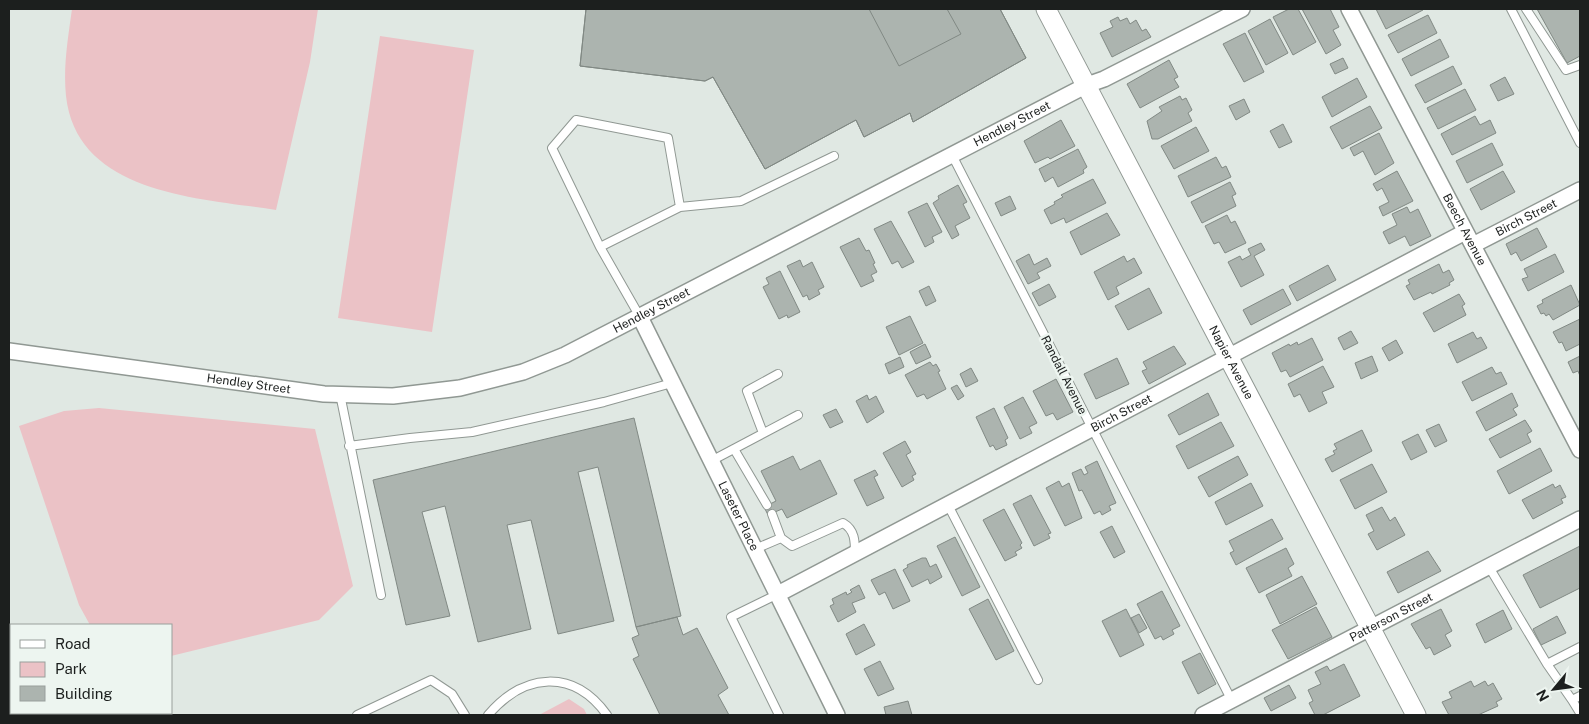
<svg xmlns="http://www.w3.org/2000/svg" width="1589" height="724" font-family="'Public Sans',sans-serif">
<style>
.green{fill:#ebc2c6}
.building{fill:#acb4af;stroke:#818984}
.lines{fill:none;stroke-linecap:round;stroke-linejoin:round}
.service-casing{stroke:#909893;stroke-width:10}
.minor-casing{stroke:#909893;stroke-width:18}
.tertiary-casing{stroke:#909893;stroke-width:21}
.service{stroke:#fff;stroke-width:8}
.minor{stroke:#fff;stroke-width:15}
.tertiary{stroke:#fff;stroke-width:19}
.labels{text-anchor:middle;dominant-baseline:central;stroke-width:5;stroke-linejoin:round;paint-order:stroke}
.street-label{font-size:12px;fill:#1c1f1e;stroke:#edf5f0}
</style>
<rect width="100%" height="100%" fill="#e0e8e3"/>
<path class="green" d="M72,9H318L310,62L276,210C201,198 77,195 66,96C63,67 68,38 72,9Z
M380,36L474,50L432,332L338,318Z
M99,408L315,429L353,586L319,620L171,656V625H90L79,605L19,426L64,411Z
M569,699L584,709L587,715H539Z"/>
<path class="building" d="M586,9H869L899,66L961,34L947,9H1000L1026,58L913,122L910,113L864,137L856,120L765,169L713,77L705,81L580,66Z
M586,9H1000L1026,58L913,122L910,113L864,137L856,120L765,169L713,77L705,81L580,66Z
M1289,9H1298L1316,42L1293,55L1273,17Z
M1302,9H1330L1339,27L1333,30L1341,45L1326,54Z
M1376,9H1422L1423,10L1386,29Z
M1537,9H1580V56L1567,63Z
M1428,15L1437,33L1398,53L1388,35Z
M1118,17L1120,21L1127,18L1130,24L1136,20L1142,31L1146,29L1151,37L1112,57L1100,33L1113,27L1110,21Z
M1270,19L1288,53L1266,65L1248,31Z
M1245,33L1264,72L1244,82L1223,44Z
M1440,39L1449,57L1411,76L1402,59Z
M1343,58L1348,68L1335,74L1330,64Z
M1169,60L1178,77L1174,79L1179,87L1140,108L1127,84Z
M1453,66L1462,84L1425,103L1415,85Z
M1505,77L1514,94L1498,101L1490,85Z
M1357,78L1367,97L1332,117L1322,97Z
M1465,89L1476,110L1438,129L1427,108Z
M1180,96L1182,100L1186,98L1192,110L1188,113L1192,121L1158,139H1152L1147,121L1162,111L1159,107Z
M1244,99L1250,112L1236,120L1229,106Z
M1370,106L1382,128L1342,149L1330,127Z
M1475,116L1480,125L1490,120L1496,133L1452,155L1441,134Z
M1061,120L1075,146L1050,159L1048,157L1035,163L1024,141Z
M1283,124L1292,142L1279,148L1270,131Z
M1196,127L1209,151L1174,169L1161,146Z
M1379,133L1394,163L1375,175L1363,151L1354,156L1350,148Z
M1492,143L1503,165L1467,183L1456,161Z
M1078,149L1087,167L1083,170L1084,173L1058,187L1053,177L1045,182L1039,169Z
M1216,157L1222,168L1226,166L1231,177L1188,197L1178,176Z
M1397,171L1413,201L1383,216L1379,207L1389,202L1382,188L1377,191L1373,184Z
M1503,171L1515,192L1481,210L1470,189Z
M1093,179L1106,203L1066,223L1064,218L1051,224L1044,210L1055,204L1054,202L1063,197L1061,195Z
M1230,182L1236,194L1232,196L1236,206L1202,223L1191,202Z
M958,185L967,202L963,204L970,218L955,226L959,235L952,239L933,203L939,199L938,196Z
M1010,196L1016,209L1001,216L995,203Z
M927,203L942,232L932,237L934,242L925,247L908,212Z
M1407,207L1410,213L1418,209L1431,236L1410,246L1405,236L1389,244L1383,232L1397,225L1392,214Z
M1107,213L1120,235L1081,255L1070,232Z
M1227,215L1231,223L1235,221L1246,243L1225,253L1219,242L1214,244L1205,226Z
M891,221L914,262L902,268L898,261L892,264L874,229Z
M1537,228L1547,247L1521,261L1516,252L1511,255L1506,244Z
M859,238L866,251L869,250L875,263L873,264L877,272L871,275L874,281L861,287L840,247Z
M1261,243L1265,250L1254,256L1264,275L1241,287L1228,262L1240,256L1242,260L1251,255L1248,249Z
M1029,254L1034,265L1047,258L1051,266L1037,273L1040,278L1028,284L1016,261Z
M1555,254L1564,272L1528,291L1522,279L1528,277L1524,269Z
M1124,256L1127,262L1134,258L1142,273L1116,287L1119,294L1108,300L1094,272Z
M800,260L803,267L812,262L824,287L818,290L820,294L809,300L807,295L803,297L787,266Z
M1439,264L1443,273L1449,270L1454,280L1449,283L1450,285L1432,294L1431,292L1414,300L1406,286L1410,284L1408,280Z
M1328,265L1336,280L1297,301L1289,286Z
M780,271L800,312L788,318L787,315L779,319L763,287L769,284L766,278Z
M1049,284L1056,297L1039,306L1032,293Z
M1571,285L1580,305L1553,320L1549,314L1546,316L1544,313L1541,314L1537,306L1543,303L1542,300Z
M929,286L936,301L926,306L919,291Z
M1149,288L1162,313L1128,330L1115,306Z
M1283,289L1291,304L1251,325L1243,310Z
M1459,294L1465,304L1462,306L1466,315L1434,332L1423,313Z
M910,316L923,343L899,355L886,327Z
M1580,319V344L1566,351L1562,342L1559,343L1553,332Z
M1351,331L1358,343L1344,350L1338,338Z
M1473,332L1477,339L1481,337L1487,348L1457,363L1448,344Z
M1312,338L1323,360L1290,377L1286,370L1281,372L1272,353L1289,344L1290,346L1297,342L1298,345Z
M1396,340L1403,353L1389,361L1382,348Z
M925,344L931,357L916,364L910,352Z
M1174,346L1186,364L1149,384L1142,371L1147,369L1143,362Z
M1372,356L1378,371L1361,379L1355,363Z
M1580,356V376L1578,371L1573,373L1568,362Z
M900,357L904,367L889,374L885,364Z
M1117,358L1129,384L1096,399L1084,374Z
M930,362L933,366L936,364L940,371L938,372L946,389L927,399L924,394L917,397L905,375Z
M1323,366L1334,387L1322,392L1327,403L1309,412L1300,394L1294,397L1288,384Z
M1492,367L1496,374L1501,372L1507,384L1472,401L1462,382Z
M971,368L978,381L966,387L960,374Z
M1056,379L1073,412L1057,420L1053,413L1046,416L1033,391Z
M957,385L964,396L958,400L951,388Z
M1208,393L1219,415L1179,435L1168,415Z
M1512,393L1518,406L1513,409L1517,415L1486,431L1476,412Z
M867,395L869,400L876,396L884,412L867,423L856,401Z
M1023,397L1037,423L1029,427L1032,433L1020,439L1004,407Z
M994,408L1008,438L1005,440L1007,445L996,450L993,445L990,447L976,417Z
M836,409L843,422L830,428L823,415Z
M634,418L681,616L636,627L598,467L578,472L614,621L558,634L531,520L507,525L531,629L478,642L445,506L422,512L450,616L406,625L373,480Z
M1525,420L1532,431L1527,434L1531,442L1500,458L1489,439Z
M1221,422L1234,446L1188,469L1176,446Z
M1439,424L1447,441L1435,447L1426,430Z
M1362,430L1372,451L1332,472L1325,459L1335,454L1333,451L1337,449L1334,444Z
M1418,434L1427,452L1411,460L1402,442Z
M905,441L911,452L906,455L916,474L912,476L914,480L902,487L883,453Z
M1540,448L1552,471L1509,494L1497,471Z
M793,456L800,470L820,460L837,494L787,518L782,509L768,515L764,507L776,501L761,471Z
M1238,456L1248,475L1209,497L1198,477Z
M1097,461L1116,503L1109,506L1111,510L1102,515L1100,511L1094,514L1082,490L1079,491L1072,473L1081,469L1084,475L1088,473L1085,467Z
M1372,464L1387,492L1355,509L1340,480Z
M875,470L878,475L874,477L884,498L867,506L854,480Z
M1059,481L1062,487L1069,483L1082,518L1065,526L1046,488Z
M1251,483L1263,506L1226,525L1215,502Z
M1553,484L1555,488L1560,485L1566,497L1561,499L1563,503L1533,519L1522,500Z
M1031,495L1051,533L1048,534L1050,538L1034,546L1013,504Z
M1382,507L1390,521L1395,517L1405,535L1377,550L1368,534L1374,531L1366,515Z
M1004,509L1022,543L1020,545L1022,548L1015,552L1017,555L1005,561L983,520Z
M1272,519L1283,539L1236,565L1230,553L1234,551L1229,541Z
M1112,526L1125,552L1114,558L1100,532Z
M955,537L980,587L962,596L937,546Z
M1580,546V588L1540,608L1523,575Z
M1286,548L1294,564L1288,568L1292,576L1259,593L1246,568Z
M1428,551L1441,571L1398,593L1387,572Z
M922,558H926L930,567L936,564L942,577L930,584L928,579L912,587L903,570L908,567L907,565Z
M895,569L910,601L893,609L885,592L879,595L871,580Z
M1302,576L1317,604L1280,624L1266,595Z
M859,585L865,598L852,603L856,612L838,622L830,606L834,604L832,599L846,592L847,595L852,592L850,590Z
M1162,591L1180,626L1172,630L1174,634L1163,640L1161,636L1155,639L1137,604Z
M988,599L1014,651L996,660L969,609Z
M1316,607L1332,637L1288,659L1272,630Z
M1126,609L1144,645L1120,657L1102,621Z
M1441,609L1452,631L1445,635L1451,646L1434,655L1430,647L1426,649L1411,624Z
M1503,610L1512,629L1485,643L1476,624Z
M1139,614L1147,628L1139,633L1131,618Z
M1557,616L1566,633L1541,645L1533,629Z
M677,617L683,635L697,628L728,688L718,695L729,715H660L633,659L639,656L632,638L639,635L636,627Z
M864,624L875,645L856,655L846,634Z
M1200,653L1216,684L1198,694L1182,662Z
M880,661L894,689L878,696L864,669Z
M1344,664L1360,696L1323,715H1315L1309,703L1313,701L1308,690L1321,684L1315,672L1327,666L1330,671Z
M1471,681L1474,687L1485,681L1488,686L1493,683L1502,699L1496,702L1498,706L1478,715H1449L1442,702L1452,698L1449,692Z
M1289,685L1296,698L1271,711L1264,698Z
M908,701L912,715H886L884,707Z
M58,713H121L122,715H59Z"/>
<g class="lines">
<g class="service-casing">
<path id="service" d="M1511,9L1580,143
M1526,9L1566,70L1580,65
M952,155L1232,701
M600,247L680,207
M640,317L600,247L552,148L576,120L668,138L680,207L741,201L834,156
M340,394L381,595
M763,433L747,391L778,374
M349,446L410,438L472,432L604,402L672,383
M734,449L767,505
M711,461L798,415
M948,505L1038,680
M772,514L781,538L792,546L843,523C855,530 855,541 855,554
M755,549L781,538
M1489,567L1547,664L1580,647
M778,594L731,617L779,715
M1547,664L1572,700
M1580,696L1572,700L1580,713
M357,715L431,680L452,694L465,715
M488,715C524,673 573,668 607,715"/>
</g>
<g class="minor-casing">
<g id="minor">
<path id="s1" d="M1349,9L1580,450"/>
<path id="s2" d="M1473,245L1580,190"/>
<path id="s3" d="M640,317L837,715"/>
<path id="s4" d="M9,351L324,394L393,396L460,388L523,372L565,355L1087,85L1104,79L1242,9"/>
<path id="s5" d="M778,594L1465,232"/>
<path d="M9,683L11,691"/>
<path d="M18,713L19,715"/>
<path id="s6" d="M1203,715L1580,519"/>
</g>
</g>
<g class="tertiary-casing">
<g id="tertiary">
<path id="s7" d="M1046,9L1416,715"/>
</g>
</g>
<use href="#service" class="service"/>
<use href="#minor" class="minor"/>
<use href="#tertiary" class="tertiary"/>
</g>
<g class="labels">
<g class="street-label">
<text stroke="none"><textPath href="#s4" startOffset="1068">Hendley Street</textPath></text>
<text stroke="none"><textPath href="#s2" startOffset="60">Birch Street</textPath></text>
<text stroke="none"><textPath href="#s1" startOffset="249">Beech Avenue</textPath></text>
<text stroke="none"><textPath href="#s4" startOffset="662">Hendley Street</textPath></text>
<text stroke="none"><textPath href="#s7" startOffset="399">Napier Avenue</textPath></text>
<text transform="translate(1064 375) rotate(63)">Randall Avenue</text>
<text stroke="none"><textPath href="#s4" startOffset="242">Hendley Street</textPath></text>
<text stroke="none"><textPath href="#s5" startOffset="388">Birch Street</textPath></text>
<text stroke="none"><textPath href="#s3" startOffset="222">Laseter Place</textPath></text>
<text stroke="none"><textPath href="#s6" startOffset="212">Patterson Street</textPath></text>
</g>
</g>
<rect width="1589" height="724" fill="none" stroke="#1c1f1e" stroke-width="20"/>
<rect x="10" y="624" width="162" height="90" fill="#edf5f0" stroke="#999f9c"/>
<rect x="20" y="640" width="25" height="8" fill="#ffffff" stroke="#999f9c"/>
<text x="55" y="649" font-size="15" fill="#1c1f1e">Road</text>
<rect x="20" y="662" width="25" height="15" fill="#ebc2c6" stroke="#999f9c"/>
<text x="55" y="674" font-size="15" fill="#1c1f1e">Park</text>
<rect x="20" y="686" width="25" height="15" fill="#acb4af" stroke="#999f9c"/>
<text x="55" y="699" font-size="15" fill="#1c1f1e">Building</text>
<g transform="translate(1554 689) rotate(241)" stroke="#edf5f0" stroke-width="4" paint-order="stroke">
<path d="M0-4L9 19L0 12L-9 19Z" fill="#1c1f1e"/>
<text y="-8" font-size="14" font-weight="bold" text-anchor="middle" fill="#1c1f1e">N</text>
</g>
</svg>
